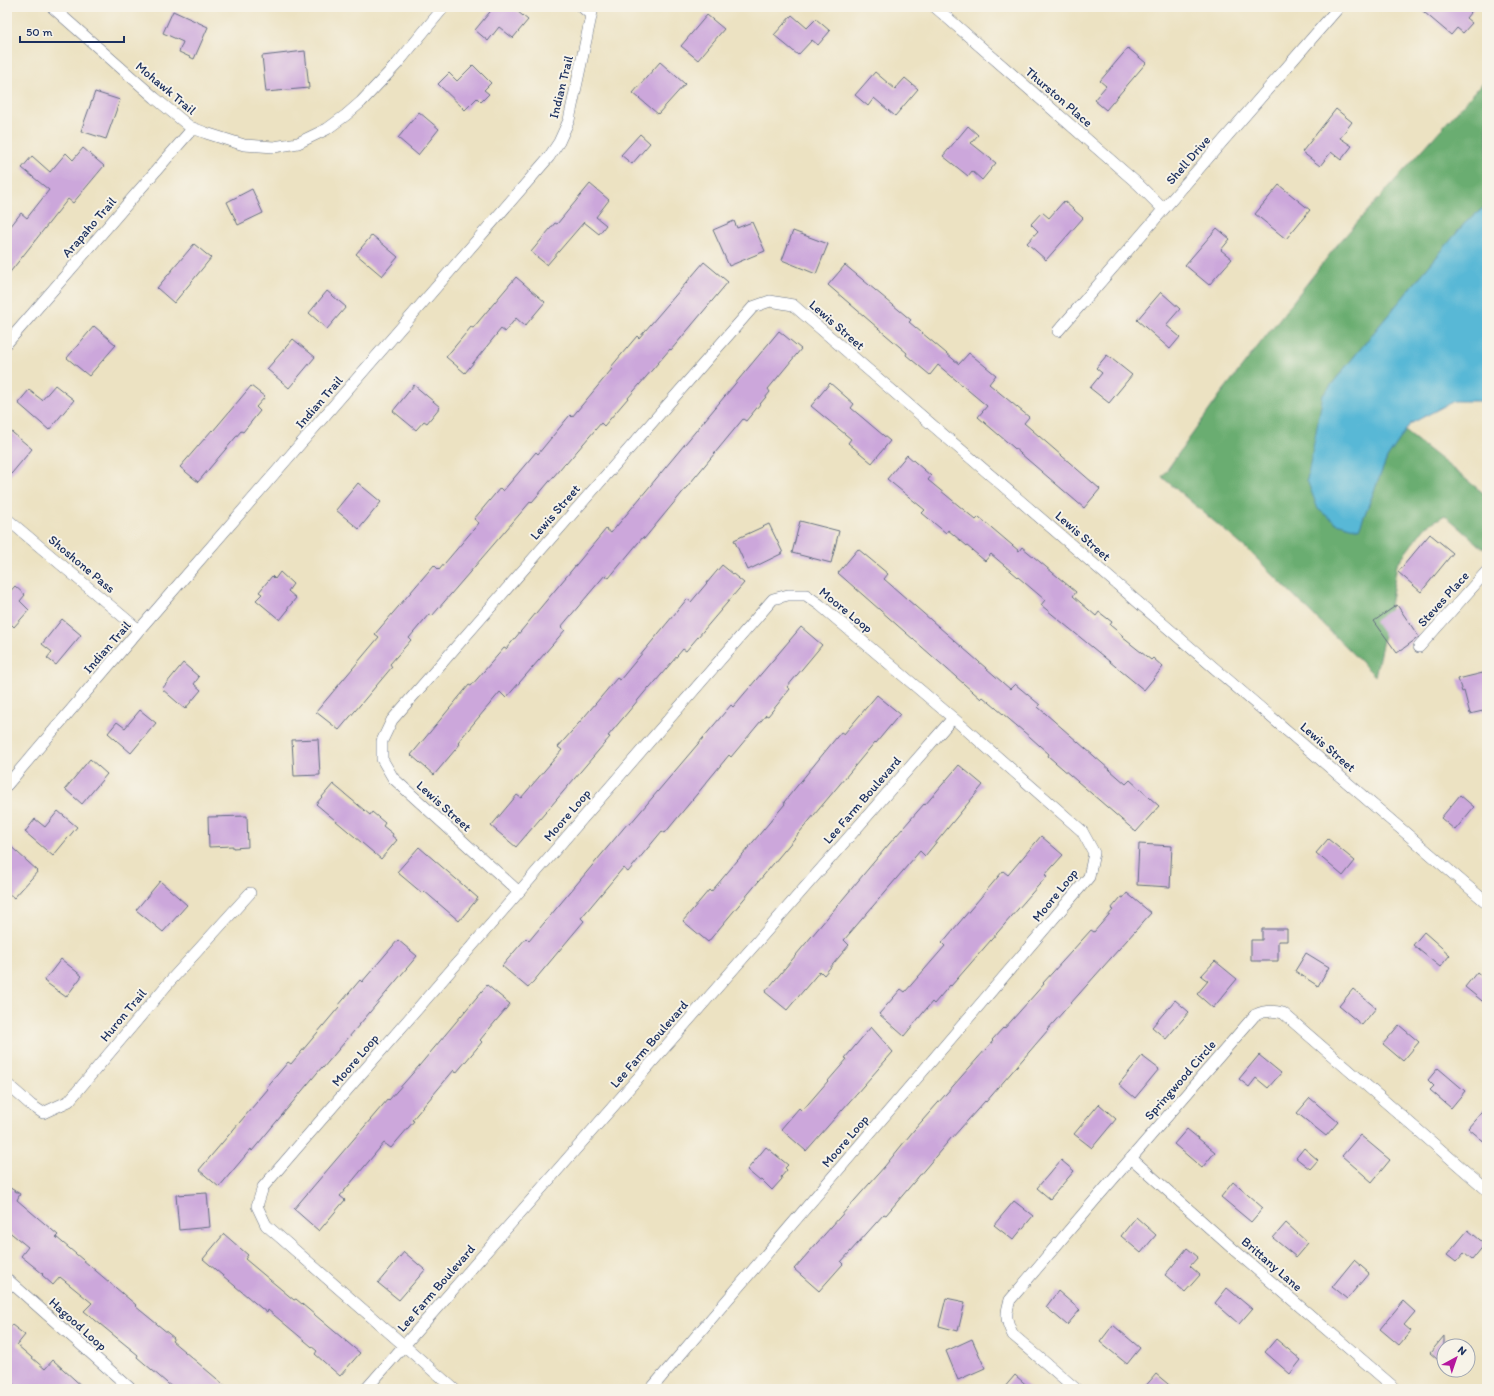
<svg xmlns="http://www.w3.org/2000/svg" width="1494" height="1396" font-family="Itim,sans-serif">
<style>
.forest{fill:#6aad71;stroke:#426e68}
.water{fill:#58b8d6;stroke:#3a749a}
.building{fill:#cca7db}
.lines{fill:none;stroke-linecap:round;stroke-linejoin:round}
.street-casing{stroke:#646e81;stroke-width:12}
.street{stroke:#fff;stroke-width:11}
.labels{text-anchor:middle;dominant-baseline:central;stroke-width:4;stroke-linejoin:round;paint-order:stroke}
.street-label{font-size:13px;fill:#1b2f5e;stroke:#f7f3e8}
</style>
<rect width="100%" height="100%" fill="#f7f3e8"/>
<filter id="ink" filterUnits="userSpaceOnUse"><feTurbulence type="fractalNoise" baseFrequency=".025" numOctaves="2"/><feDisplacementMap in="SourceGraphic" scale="8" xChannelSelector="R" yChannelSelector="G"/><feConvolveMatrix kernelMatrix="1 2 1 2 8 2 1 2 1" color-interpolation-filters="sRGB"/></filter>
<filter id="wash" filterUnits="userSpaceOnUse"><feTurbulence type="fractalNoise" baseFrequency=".012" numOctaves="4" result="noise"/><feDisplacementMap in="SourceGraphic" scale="16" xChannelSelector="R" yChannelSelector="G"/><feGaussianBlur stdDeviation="0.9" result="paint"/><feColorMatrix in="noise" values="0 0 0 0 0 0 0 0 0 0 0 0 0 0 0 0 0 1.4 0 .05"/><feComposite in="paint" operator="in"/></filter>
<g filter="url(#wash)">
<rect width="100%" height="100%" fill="#ece2c2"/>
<path class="forest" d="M1487,78V205L1465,223L1379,326L1323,395L1359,529L1387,458L1405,431L1487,496V545L1484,549L1445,515L1425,527L1397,564L1388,618L1375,676L1250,552L1162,477L1220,395L1337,245Z"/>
<path class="water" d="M1487,205V401H1454L1410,424L1387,458L1359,529L1336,523L1318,509L1307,480L1323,395L1379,326L1465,223Z"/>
<g id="blocks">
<path class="building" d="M494,7H512L528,20L513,38L499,27L488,41L475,30Z
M1418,7H1475L1466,18L1472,23L1463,33L1457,28L1451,35Z
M173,11L208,27L194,59L179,52L183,42L163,33Z
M707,15L724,29L698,60L681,46Z
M792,15L807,28L816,19L830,31L818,45L812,40L798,55L774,35Z
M1128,48L1146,63L1106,110L1094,100L1106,86L1100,81Z
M305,51L309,88L266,92L262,56Z
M660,62L685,84L658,114L633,93Z
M473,65L491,83L484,90L489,94L481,102L477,98L465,110L438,84L449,73L457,81Z
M875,72L895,89L905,78L918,89L895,116L874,98L868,106L855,95Z
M95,92L120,100L106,139L81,131Z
M1336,109L1352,122L1340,138L1352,146L1341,160L1331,152L1320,166L1302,152Z
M419,112L439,129L418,155L398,138Z
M968,126L978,135L971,143L996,163L982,180L972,171L968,176L943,156Z
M640,134L650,143L632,164L621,155Z
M83,148L104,166L73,203L68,199L7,276V231L21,213L27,218L49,190L22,168L32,156L50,172L66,153L73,160Z
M590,184L609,200L596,217L606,225L599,234L584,222L547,265L531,252L555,223L557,224Z
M1279,185L1310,210L1286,239L1255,214Z
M252,189L263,213L238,225L227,202Z
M1064,201L1083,218L1046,260L1027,243L1038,231L1031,224L1042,212L1049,218Z
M734,221L737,228L752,222L765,251L729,266L713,230Z
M1217,228L1230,239L1221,250L1232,259L1209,285L1185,265Z
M793,231L828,244L816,274L782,260Z
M372,235L398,257L382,276L356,254Z
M194,244L211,258L174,303L157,288Z
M704,262L728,282L671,350L670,349L604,426L601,423L566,464L565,463L532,502L531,501L432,616L429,614L409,638L411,640L390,664L392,667L339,730L316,712L379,637L375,634L434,565L439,570L479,523L474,519L500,488L503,491L536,452L538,454L570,415L572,417L612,369L611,367L637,336L639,338Z
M845,265L911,320L909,322L959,364L969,353L996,375L989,384L1029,417L1024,423L1100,489L1084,508L978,417L987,406L938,365L930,375L906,355L907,353L828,285Z
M516,277L545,302L525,326L516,318L505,332L501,329L465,373L446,357L471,327L473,328Z
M327,291L346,307L327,329L309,313Z
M1161,292L1180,309L1166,325L1180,337L1170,349L1137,320Z
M94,326L116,345L89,376L67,358Z
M779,331L801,349L768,389L770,392L746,421L743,419L644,539L643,537L609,578L605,575L561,627L565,630L506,698L500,692L458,742L460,744L434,775L411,755L469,685L471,686L504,648L506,649L606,529L611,533Z
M293,339L315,357L289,388L267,369Z
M1107,355L1132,375L1109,403L1090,388L1102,373L1096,368Z
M830,383L854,404L851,408L890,441L872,463L848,443L851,439L811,406Z
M55,385L74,400L49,430L18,403L29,390L42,400Z
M414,385L440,407L427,423L424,421L416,430L393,411Z
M251,386L265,397L256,407L260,411L243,432L241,431L198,482L180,467L212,430L213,431Z
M7,428L32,449L7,479Z
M907,455L931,476L928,480L976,520L979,517L1019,551L1022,547L1076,592L1073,596L1096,616L1099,612L1112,622L1110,625L1123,636L1122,637L1151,660L1153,658L1163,667L1144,690L1041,605L1045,600L991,554L985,561L948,530L946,533L922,513L925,510L887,479Z
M358,483L381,502L359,529L336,510Z
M800,521L839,531L831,563L792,553Z
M769,524L783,553L748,570L734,540Z
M1430,534L1453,553L1421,592L1398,572Z
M858,549L888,574L884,579L1010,689L1015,684L1040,705L1038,707L1126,784L1130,780L1159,806L1136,832L1048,756L1049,754L1030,737L983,697L981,699L838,573Z
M722,565L744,583L686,651L683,649L650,688L649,687L608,736L610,737L516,847L491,826L517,795L521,798L562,750L558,747L585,716L617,678L620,680L687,599L691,602Z
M280,572L293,584L288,591L296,598L287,609L288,610L280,620L256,600L262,594L259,592L272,576L275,579Z
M15,586L25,595L20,601L29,610L14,627L7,620V595Z
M1397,605L1419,637L1397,653L1374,621Z
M62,619L81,635L56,665L47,658L52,652L42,644Z
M801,627L822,645L787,687L790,689L768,716L766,715L731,757L729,755L665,833L662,831L628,872L623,868L581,918L584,921L528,988L502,966L526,938L529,941L628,823L630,824L731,705L733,707Z
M183,663L199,677L194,684L201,690L185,709L162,689Z
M1487,672V710L1470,714L1464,691L1462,692L1458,679Z
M877,695L900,714L876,743L875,742L708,942L683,921L709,890L711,892L785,804L784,802L841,732L844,734Z
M140,710L156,723L131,753L108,733L117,722L125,728Z
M318,739L320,775L294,776L292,740Z
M90,759L107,774L82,804L65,789Z
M959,765L983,785L925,856L920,851L844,940L849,945L824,975L820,971L787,1010L765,992L889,844L924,804L925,805Z
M333,784L370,815L372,812L385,823L383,826L393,834L392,836L397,840L381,859L316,804Z
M1460,795L1474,807L1455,830L1441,818Z
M58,811L77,827L53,856L25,832L35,819L45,827Z
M247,816L248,847L233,848V846L209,847L208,817Z
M1041,836L1063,855L1045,875L1047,876L1038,886L951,986L950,985L934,1004L932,1002L904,1036L879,1014L901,989L905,992L945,946L942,943L1003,871L1008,875Z
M1328,839L1355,861L1343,876L1316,853Z
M7,843L38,871L14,898L7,892Z
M1139,844L1172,846L1170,887L1137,885Z
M419,847L478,898L459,921L424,891L422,893L397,872Z
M160,881L187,905L163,932L136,910Z
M1127,893L1151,913L1047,1030H1048L986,1102L985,1101L952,1138V1137L886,1215L884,1214L841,1262L843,1264L819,1291L794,1269L885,1166L914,1130L993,1041L992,1040L1003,1028L1004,1029L1044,984L1043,983L1091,930L1094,932L1113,910L1111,909L1121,897L1123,898Z
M1262,929H1287V941H1278V961H1251V940H1262Z
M1424,932L1450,955L1440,967L1413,945Z
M398,940L417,956L323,1068L322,1067L252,1151L251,1149L219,1187L199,1170L268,1089L266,1088L288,1062L291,1064L339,1007L338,1006L360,980L362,982Z
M1306,953L1329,967L1318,986L1295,971Z
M61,959L82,976L66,997L44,981Z
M1215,961L1237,979L1213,1008L1197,994L1208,981L1201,976Z
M1477,972L1487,981V1005L1465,987Z
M487,985L510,1004L480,1040L482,1042L456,1073L454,1070L412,1120L414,1121L391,1148L384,1143L340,1196L345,1200L319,1231L294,1209L388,1099L389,1100L419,1066Z
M1353,989L1376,1008L1362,1025L1339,1006Z
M1175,1000L1189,1012L1166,1039L1152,1027Z
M1399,1025L1419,1042L1403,1061L1383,1044Z
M871,1027L893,1052L806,1151L781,1129L799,1108L802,1111L847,1059L845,1058Z
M1259,1055L1281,1073L1268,1088L1256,1078L1249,1087L1239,1079Z
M1142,1056L1159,1069L1135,1098L1119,1084Z
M1438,1068L1465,1091L1451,1108L1430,1090L1434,1086L1428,1080Z
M1310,1098L1338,1122L1326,1136L1297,1113Z
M1099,1104L1116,1119L1092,1148L1074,1134Z
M1487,1106V1144L1468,1128Z
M1187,1129L1215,1152L1202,1168L1174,1144Z
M1360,1135L1390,1160L1372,1182L1342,1156Z
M766,1147L788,1165L785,1168L787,1170L781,1177L782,1179L772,1190L762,1180L760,1181L747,1170Z
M1304,1148L1318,1160L1310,1169L1296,1158Z
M1061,1160L1074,1171L1050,1199L1037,1188Z
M1233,1182L1263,1208L1251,1222L1221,1197Z
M7,1186L20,1194L17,1200L58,1235L56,1237L136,1305L135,1306L174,1338L172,1341L229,1389H174L137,1357L138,1355L84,1311L92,1303L60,1277L53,1285L42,1275L43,1274L21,1256L28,1247L7,1230Z
M207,1193L210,1227L179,1230L176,1195Z
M1014,1201L1033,1216L1013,1240L994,1225Z
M1136,1217L1156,1235L1141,1253L1121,1236Z
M1286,1223L1308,1243L1296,1257L1273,1238Z
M1468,1230L1485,1244L1472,1260L1464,1253L1456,1262L1447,1255Z
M224,1234L248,1255L245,1259L294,1300L296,1299L360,1353L340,1376L315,1354L317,1351L268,1310L267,1313L203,1259Z
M1187,1248L1198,1257L1190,1266L1200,1275L1185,1292L1165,1275Z
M404,1252L425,1270L399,1300L378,1283Z
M1354,1260L1369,1273L1347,1299L1332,1287Z
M1227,1288L1252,1309L1239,1324L1215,1303Z
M1058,1291L1080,1310L1067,1325L1046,1307Z
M946,1298L965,1302L958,1331L939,1326Z
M1403,1301L1415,1312L1404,1325L1411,1331L1399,1345L1380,1329Z
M12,1325L25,1335L17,1345L45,1369L53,1360L85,1389H19L7,1379V1331Z
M1113,1325L1140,1348L1127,1364L1100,1342Z
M1444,1336V1365L1430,1353Z
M972,1339L985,1368L958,1380L946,1351Z
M1276,1339L1301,1360L1290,1374L1265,1352Z
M1156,1374L1174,1389H1143Z
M1015,1375L1031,1389H1003Z"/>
</g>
</g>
<g filter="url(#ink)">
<use href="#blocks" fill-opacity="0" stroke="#646e81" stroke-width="1"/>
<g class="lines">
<g class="street-casing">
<path id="street" d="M52,7L155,98L190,127L206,133L244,145L274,147L298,143L327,129L346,115L361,102L397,64L444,7
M582,7L591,15
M935,7L1138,184L1163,209
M1058,331L1339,7
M7,343L193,128
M7,519L139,630
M1419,647L1487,571
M7,785L139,630L549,157L559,142L569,120L593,7
M519,892L393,778L382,759V741L392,720L753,307L770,301L793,305L1487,903
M7,1084L31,1105L43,1113L69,1101L171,980L250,893
M1131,1158L1233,1249L1396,1389
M7,1279L131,1389
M366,1389L953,718
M454,1389L266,1225L257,1206L263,1187L773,599L788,595H806L820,605L953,718L1082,831L1094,853L1089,877L651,1389
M1076,1389L1013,1335C1006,1321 1005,1315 1010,1300L1094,1201L1255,1015C1265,1010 1273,1010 1283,1013L1487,1190"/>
</g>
<use href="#street" class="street"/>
</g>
</g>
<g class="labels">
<g class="street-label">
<text transform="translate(561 87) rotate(-76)">Indian Trail</text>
<text transform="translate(166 88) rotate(40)">Mohawk Trail</text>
<text transform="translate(1059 97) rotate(41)">Thurston Place</text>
<text transform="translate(1188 160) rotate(-49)">Shell Drive</text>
<text transform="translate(89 227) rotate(-49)">Arapaho Trail</text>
<text transform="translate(837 325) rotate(41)">Lewis Street</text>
<text transform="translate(319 402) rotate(-49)">Indian Trail</text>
<text transform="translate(555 512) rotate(-49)">Lewis Street</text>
<text transform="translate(1083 536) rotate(41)">Lewis Street</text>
<text transform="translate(82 564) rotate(40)">Shoshone Pass</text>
<text transform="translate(1443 599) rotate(-48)">Steves Place</text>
<text transform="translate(846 610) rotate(39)">Moore Loop</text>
<text transform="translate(107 647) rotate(-49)">Indian Trail</text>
<text transform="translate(1328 747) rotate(41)">Lewis Street</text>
<text transform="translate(862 800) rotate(-49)">Lee Farm Boulevard</text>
<text transform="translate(444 806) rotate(42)">Lewis Street</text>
<text transform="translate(567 815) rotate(-49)">Moore Loop</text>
<text transform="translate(1055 895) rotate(-51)">Moore Loop</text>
<text transform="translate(123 1015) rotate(-50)">Huron Trail</text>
<text transform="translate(649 1044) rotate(-49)">Lee Farm Boulevard</text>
<text transform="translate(355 1060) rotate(-49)">Moore Loop</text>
<text transform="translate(1180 1080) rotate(-49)">Springwood Circle</text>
<text transform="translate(845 1141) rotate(-49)">Moore Loop</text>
<text transform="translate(1272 1264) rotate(41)">Brittany Lane</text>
<text transform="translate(436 1288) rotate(-49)">Lee Farm Boulevard</text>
<text transform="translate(78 1324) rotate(42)">Hagood Loop</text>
</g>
</g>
<rect width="1494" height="1396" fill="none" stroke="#f7f3e8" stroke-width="24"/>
<g transform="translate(1456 1358) rotate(40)"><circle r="19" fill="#f7f3e8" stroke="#9fa5b1"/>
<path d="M0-3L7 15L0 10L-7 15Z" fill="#b5179e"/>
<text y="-6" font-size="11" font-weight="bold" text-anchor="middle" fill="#1b2f5e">N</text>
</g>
<path d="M20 36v6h104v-6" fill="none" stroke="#1b2f5e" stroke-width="2"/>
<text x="26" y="36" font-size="12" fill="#1b2f5e" stroke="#f7f3e8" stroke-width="3" paint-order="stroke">50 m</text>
</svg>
